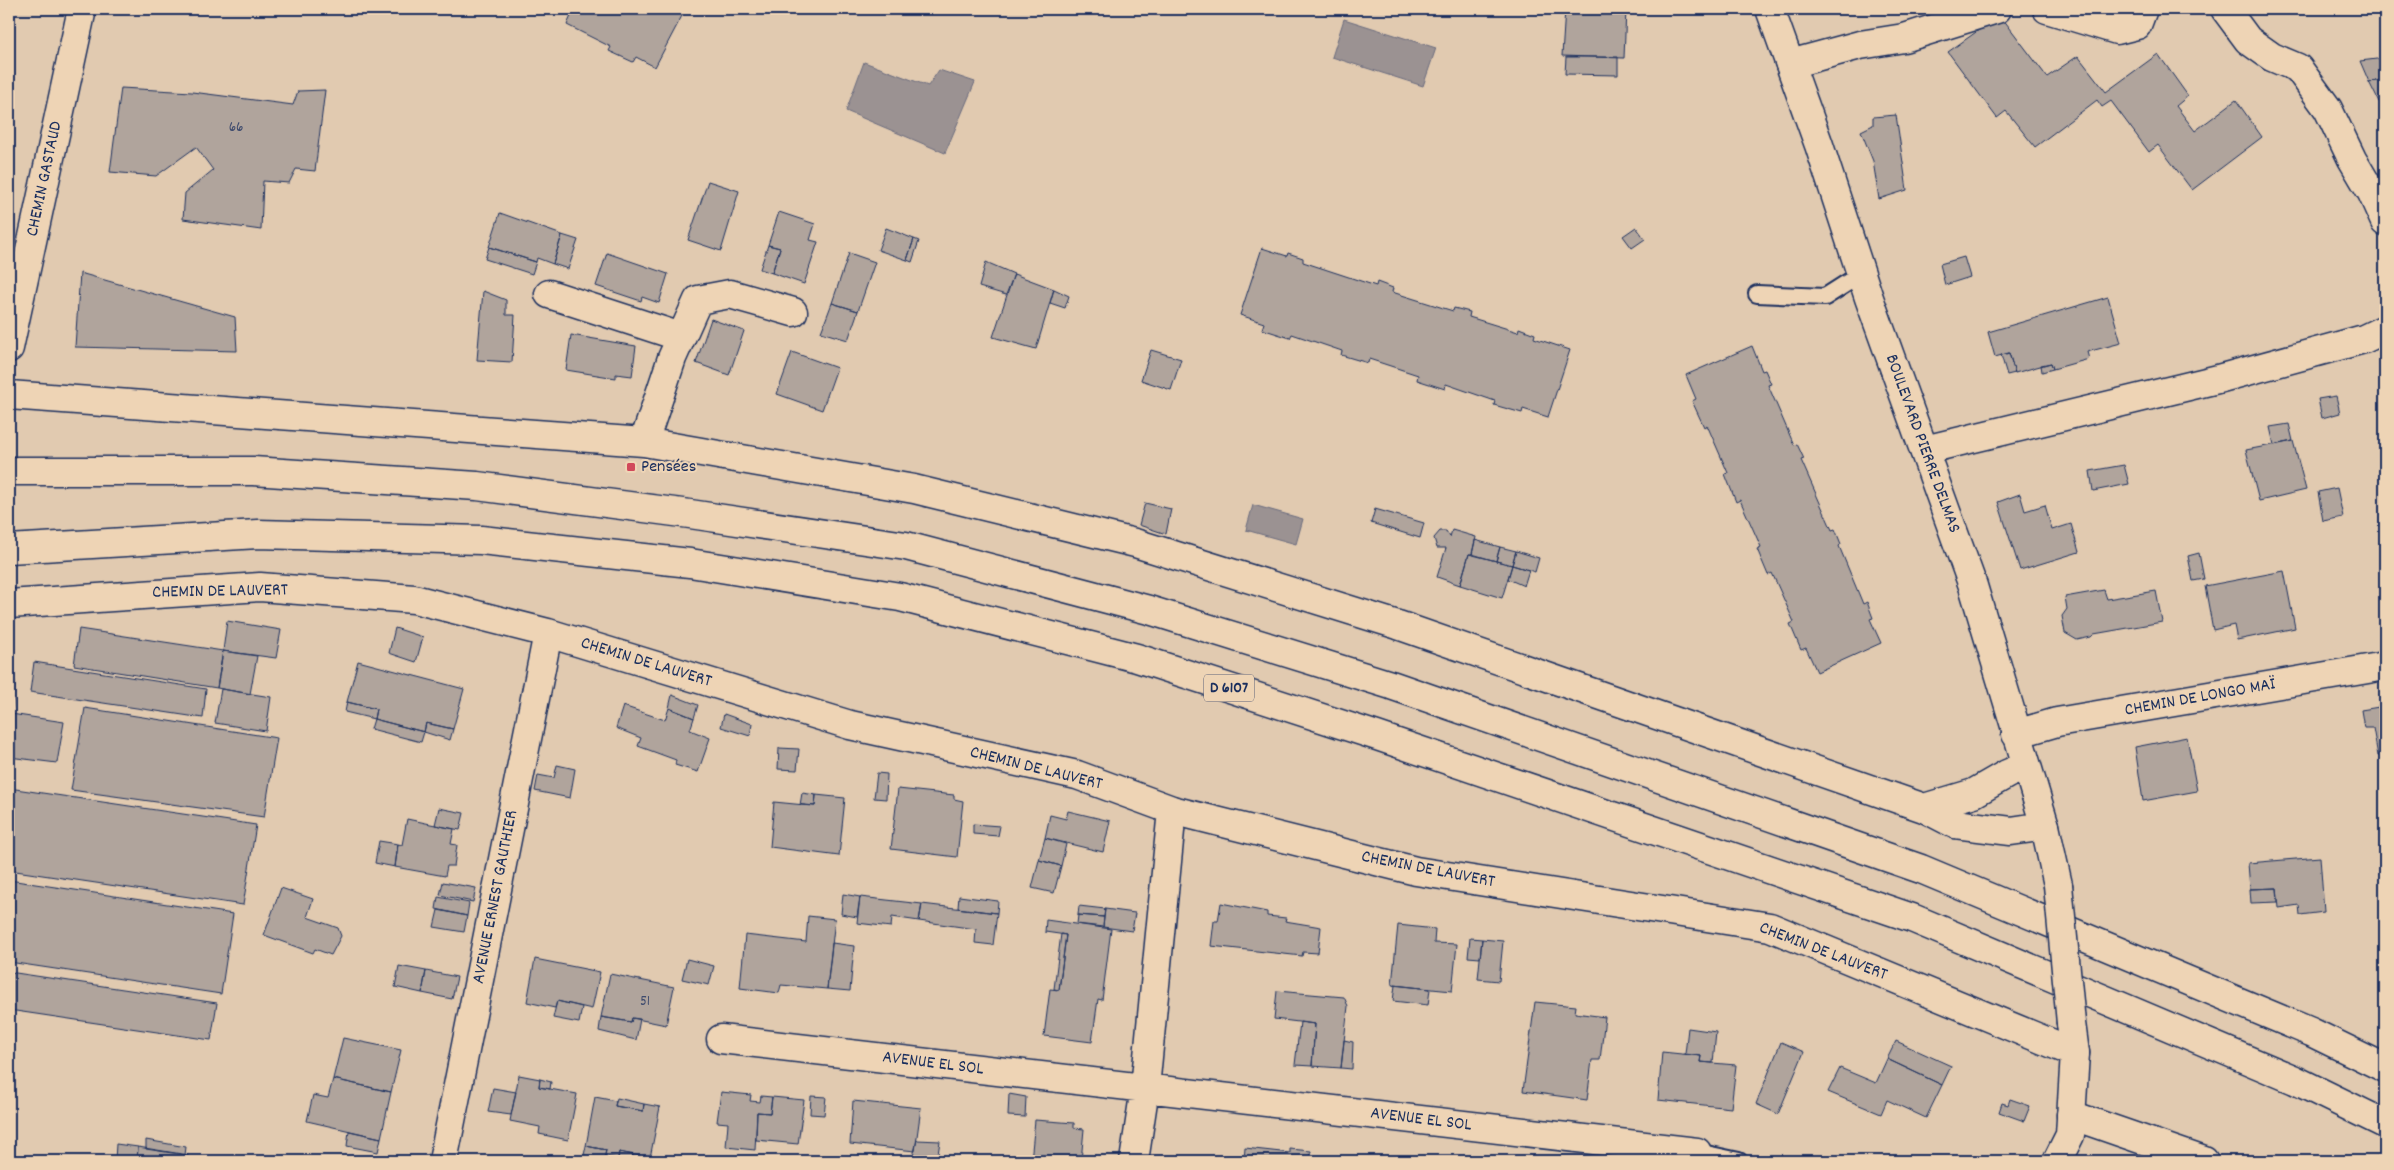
<svg xmlns="http://www.w3.org/2000/svg" width="2394" height="1170" font-family="Dekko,sans-serif">
<style>
.water{fill:#9b9292;stroke:#686a7d}
.building{fill:#b0a49c;stroke:#1b2f5e}
.lines{fill:none;stroke-linecap:round;stroke-linejoin:round}
.lane-casing{stroke:#1b2f5e;stroke-width:20}
.street-casing{stroke:#1b2f5e;stroke-width:31}
.secondary-casing{stroke:#1b2f5e;stroke-width:31}
.highway-casing{stroke:#1b2f5e;stroke-width:31}
.lane{stroke:#eed4b5;stroke-width:16}
.street{stroke:#eed4b5;stroke-width:28}
.secondary{stroke:#eed4b5;stroke-width:28}
.highway{stroke:#eed4b5;stroke-width:28}
.secondary-bridge-casing{stroke:#1b2f5e;stroke-width:31;stroke-linecap:butt}
.secondary-bridge{stroke:#eed4b5;stroke-width:28}
.poi-dot{fill:#d1495b;stroke:#eed4b5;stroke-width:2}
.labels{text-anchor:middle;dominant-baseline:central;stroke-width:4;stroke-linejoin:round;paint-order:stroke}
.number-label{font-size:15px;fill:#404c6e}
.shield{fill:#eed4b5;stroke:#5a6078;stroke-width:1}
.shield-label{font-size:16px;font-weight:bold;fill:#1b2f5e}
.street-label{font-size:18px;fill:#1b2f5e;stroke:#eed4b5}
.poi-label{font-size:18px;fill:#1b2f5e;stroke:#eed4b5;text-anchor:start}
</style>
<rect width="100%" height="100%" fill="#e1cab0"/>
<filter id="ink" filterUnits="userSpaceOnUse"><feTurbulence type="fractalNoise" baseFrequency=".02" numOctaves="2"/><feDisplacementMap in="SourceGraphic" scale="10" xChannelSelector="R" yChannelSelector="G"/><feConvolveMatrix kernelMatrix="1 2 1 2 8 2 1 2 1" color-interpolation-filters="sRGB"/></filter>
<g filter="url(#ink)">
<path class="water" d="M1344,19L1436,48L1423,86L1332,57Z
M864,62L928,86L939,70L975,82L945,153L846,111Z
M1253,505L1303,519L1296,544L1246,530Z"/>
<path class="building" d="M574,9H679L684,12L655,67L636,57L633,62L609,51L611,47L567,25Z
M1565,9H1626L1624,58L1562,56Z
M2000,15L2047,77L2078,56L2106,92L2158,54L2188,96L2176,106L2195,131L2236,100L2262,137L2192,190L2158,145L2149,152L2111,101L2102,107L2097,100L2035,147L2006,111L1997,118L1948,52Z
M1566,57H1618V75L1565,74Z
M2385,58V80L2369,82L2360,61Z
M2385,80V101L2379,102L2369,82Z
M121,88L192,92L293,105L298,91L325,90L315,171L296,169L289,183L263,181L261,230L183,219L185,193L213,170L196,147L156,176L110,172Z
M1896,115L1907,190L1879,199L1873,161L1861,131L1873,125V117Z
M708,181L739,191L721,251L688,240Z
M779,212L815,224L810,240L818,242L804,284L772,273L780,248L768,245Z
M500,213L562,235L553,264L537,258L536,262L489,247Z
M1636,227L1645,239L1632,248L1623,236Z
M886,228L914,239L907,260L878,250Z
M562,235L578,240L568,269L553,264Z
M914,239L919,241L912,262L907,260Z
M768,245L780,248L772,273L760,269Z
M489,247L536,262L532,274L485,259Z
M1262,248L1287,256L1288,253L1303,258V262L1376,286L1377,282L1393,288L1392,292L1453,311L1454,308L1470,312L1469,317L1518,332L1519,328L1535,334L1534,338L1570,350L1548,417L1523,409L1522,413L1494,405L1495,401L1446,384L1445,389L1417,380L1418,375L1369,359L1368,363L1341,355L1342,351L1292,334L1290,338L1262,329L1264,323L1240,315Z
M607,253L668,274L659,303L642,297L641,301L596,286Z
M849,253L875,262L858,311L832,303Z
M1964,257L1970,277L1945,285L1940,264Z
M986,262L1014,274L1006,295L979,287Z
M80,273L235,317L237,351L75,347Z
M1014,274L1054,289L1036,349L993,337Z
M1054,289L1069,296L1065,308L1050,303Z
M483,291L506,300V315H515L512,362L477,360Z
M2108,297L2121,343L2087,352L2089,359L2053,369L2051,363L2015,373L2009,353L1995,357L1988,332Z
M832,303L858,311L848,340L821,332Z
M711,319L744,331L729,375L696,363Z
M571,335L636,346L632,376L616,374V378L566,370Z
M1752,346L1762,371L1765,370L1771,384L1768,385L1794,445L1797,444L1804,459L1801,460L1832,530L1835,529L1841,544L1839,546L1863,604L1867,602L1873,618L1870,619L1881,643L1817,672L1806,648L1801,650L1790,624L1794,622L1772,573L1768,575L1757,549L1761,547L1740,500L1736,502L1725,474L1728,473L1707,425L1704,427L1692,401L1696,399L1686,375Z
M1151,350L1181,359L1171,390L1141,380Z
M792,352L837,368L822,410L777,394Z
M2009,353L2015,373L2007,375L2001,355Z
M2051,363L2053,369L2042,372L2041,365Z
M2336,396L2340,413L2322,418L2318,399Z
M2289,424L2293,441L2274,445L2270,427Z
M2293,441L2306,490L2259,501L2246,450Z
M2124,465L2129,484L2093,491L2090,471Z
M2337,488L2343,517L2323,521L2318,492Z
M2020,494L2025,511L2045,505L2052,530L2071,524L2079,552L2020,570L1998,502Z
M1145,503L1171,509L1166,534L1139,525Z
M1375,509L1424,523L1420,538L1371,523Z
M1452,530L1476,537L1472,554H1469L1460,585L1437,577L1446,548H1437L1434,538L1440,531H1446L1450,537Z
M1475,540L1500,547L1496,561L1472,554Z
M2385,545V575L2380,546Z
M1500,547L1516,551L1512,565L1496,561Z
M1516,551L1539,558L1535,572L1512,565Z
M2199,553L2204,579L2193,581L2188,556Z
M1469,554L1512,565L1502,598L1460,585Z
M1512,565L1529,570L1524,586L1508,579Z
M2284,571L2295,628L2237,640L2234,625L2213,630L2205,586Z
M2104,590L2107,599L2156,591L2162,622L2094,634L2091,637L2077,640L2065,633L2062,616L2067,609L2065,597Z
M227,621L281,630L276,658L223,651Z
M395,628L423,637L416,662L389,653Z
M79,629L223,651L217,688L74,665Z
M223,651L257,656L250,694L217,688Z
M358,661L464,689L453,729L426,723L424,732L374,719L376,709L347,702Z
M34,662L206,689L203,718L30,692Z
M9,681L15,682L11,714L64,722L57,763L9,757Z
M221,689L271,697L266,731L215,723Z
M672,695L698,705L694,718L669,708Z
M347,702L376,709L374,719L345,712Z
M623,706L665,720L669,708L694,718L690,730L710,738L698,772L675,765L676,760L638,746L641,738L616,728Z
M2385,706V755L2378,756L2373,728H2364L2361,710Z
M85,708L277,738L264,817L71,790Z
M724,714L752,724L750,736L721,727Z
M374,719L424,732L421,742L371,729Z
M426,723L453,729L450,740L424,732Z
M2187,737L2197,791L2143,801L2135,747Z
M779,748L799,749L797,770L778,769Z
M557,765L575,769L570,798L535,791L538,775L554,778Z
M877,773L887,774L886,799L874,798Z
M9,788L256,825L243,905L9,870Z
M898,789L954,795V799L963,801L957,857L891,849Z
M802,793L816,795L815,806L800,805Z
M816,795L845,798L839,856L770,847L774,802L815,806Z
M439,808L464,813L460,830L435,825Z
M1068,811L1110,821L1103,852L1045,838L1050,815L1066,819Z
M407,819L454,829L451,844L457,845L454,866H447L445,876L395,867L398,844L402,845Z
M973,824L1000,826L998,836L973,834Z
M1045,838L1066,844L1061,866L1039,860Z
M379,841L398,844L395,867L375,863Z
M2320,857L2324,912L2300,915L2299,905L2279,908L2277,888L2250,889L2248,863Z
M1039,860L1061,866L1054,893L1032,888Z
M9,880L233,914L221,994L9,962Z
M443,882L476,888L473,902L440,895Z
M281,888L313,899L307,917L338,928L341,936L331,955L315,949L313,953L264,935Z
M2277,888L2278,902L2251,903L2250,889Z
M843,894L860,897L857,917L841,914Z
M959,896L998,901L997,913L958,908Z
M438,897L469,903L467,916L436,909Z
M860,897L922,904L919,921L892,917L891,927L857,923Z
M1221,903L1267,912V916L1286,918L1285,921L1321,927L1318,953L1303,952L1302,956L1211,946L1214,921H1218Z
M922,904L997,913L993,945L975,943L976,929L919,921Z
M1079,906L1105,909L1104,917L1078,915Z
M1105,909L1135,913L1132,931L1103,927Z
M438,910L467,916L464,932L434,927Z
M1078,915L1104,917L1103,927L1077,924Z
M808,916L835,919L827,989L781,985L779,993L740,988L745,935L806,942Z
M1046,920L1111,929L1102,1000L1098,999L1092,1042L1044,1036L1050,989L1059,990L1066,935L1045,932Z
M1398,925L1435,929L1434,943L1457,944L1452,991L1392,985Z
M1061,934L1066,935L1059,990L1054,989Z
M1470,938L1482,939L1480,958L1468,957Z
M1482,939L1503,941L1499,981L1478,979Z
M832,943L854,946L850,991L827,989Z
M535,959L600,972L592,1009L557,1001L555,1008L527,1002Z
M687,959L714,966L709,985L682,979Z
M399,966L426,971L422,993L395,987Z
M426,971L457,977L452,999L422,993Z
M9,972L217,1003L211,1040L9,1010Z
M610,974L674,987L666,1025L632,1018L631,1022L601,1017Z
M1395,985L1430,989L1428,1005L1393,1001Z
M1277,991L1344,997L1348,1006L1341,1068L1312,1066L1315,1024L1274,1019Z
M557,1001L582,1007L579,1023L553,1018Z
M1535,1002L1576,1006L1575,1013L1605,1017L1600,1060H1592L1587,1100L1523,1091Z
M601,1017L631,1022L632,1018L640,1019L636,1040L599,1031Z
M1300,1022L1315,1024L1312,1066L1295,1065Z
M1688,1028L1716,1032L1713,1063L1700,1062L1701,1056L1685,1054Z
M343,1038L401,1050L391,1092L333,1079Z
M1344,1040L1353,1042L1352,1069L1341,1068Z
M1896,1041L1951,1066L1942,1085L1887,1059Z
M1781,1042L1804,1052L1778,1114L1756,1104Z
M1662,1052L1701,1056L1700,1062L1736,1065L1731,1108L1658,1100Z
M1887,1059L1942,1085L1926,1118L1887,1100L1881,1114L1828,1092L1840,1068L1876,1083Z
M519,1075L540,1079L539,1087L577,1094L568,1140L539,1134L540,1127L510,1121Z
M333,1079L391,1092L381,1138L307,1121L313,1095L328,1098Z
M540,1079L551,1082L550,1089L539,1087Z
M493,1088L516,1092L511,1115L488,1112Z
M721,1092L751,1095L750,1101L760,1102L761,1096L772,1097L770,1113L757,1112L755,1150L726,1147L728,1123L717,1122Z
M1009,1094L1026,1097L1025,1117L1008,1116Z
M811,1096L826,1097L824,1115L810,1114Z
M595,1097L616,1101L615,1106L643,1111L644,1104L660,1107L650,1158L619,1152L618,1158L605,1156L606,1150L586,1146Z
M772,1097L804,1100L798,1144L756,1140L757,1112L770,1113Z
M617,1098L644,1104L643,1111L615,1106Z
M2010,1099L2030,1106L2024,1121L1999,1112L2002,1103L2008,1105Z
M853,1101L921,1108L915,1151L850,1144Z
M1035,1120L1074,1123V1128L1084,1129L1081,1161H1031Z
M349,1131L381,1138L378,1152L347,1146Z
M146,1140L186,1147L185,1155L146,1149Z
M917,1140L940,1141L937,1161H912Z
M116,1144L138,1147L137,1161L115,1160Z
M586,1146L606,1150L604,1159L584,1155Z
M138,1147L188,1155L187,1161H137Z
M1245,1148L1290,1153V1149L1311,1151L1310,1161H1244Z
M619,1152L633,1155V1161L618,1158Z"/>
<g class="lines">
<g class="lane-casing">
<path id="lane" d="M1757,294L1825,297L1861,274
M1697,1152L1739,1161"/>
</g>
<g class="street-casing">
<path id="street" d="M2047,9L2117,30L2137,25L2143,9
M2225,9L2248,40L2272,57L2298,68L2328,109L2352,159L2372,193L2385,222
M1790,64L1860,45L1904,38L1997,9
M549,294L681,337
M9,348L82,9
M9,395L644,442L914,489L1135,543L1398,625L1924,808L1955,824L2011,831L2045,826
M644,442L672,358L698,300L730,294L793,312
M1924,450L2218,379L2364,339L2385,329
M9,604L260,587L414,599L548,633L850,725L1077,775L1172,810L1416,871L1770,927L2075,1053
M2016,734L2057,722L2385,666
M1924,808L1974,793L2007,774L2026,766
M721,1039L1697,1152
M2071,1115L2204,1161
M443,1161L548,633
M1134,1161L1145,1088L1172,810"/>
</g>
<g class="secondary-casing">
<path id="secondary" d="M1770,9L1819,145L1869,298L1973,586L2045,826L2058,885
M2057,1161L2070,1135L2075,1053L2071,1023"/>
</g>
<g class="highway-casing">
<path id="highway" d="M9,471H253L477,486L690,514L906,546L1149,610L1391,685L1921,869L2311,1032L2385,1068
M9,549L258,534L481,540L690,563L900,597L1137,658L1377,736L1912,918L2295,1080L2385,1124"/>
</g>
<use href="#lane" class="lane"/>
<use href="#street" class="street"/>
<use href="#secondary" class="secondary"/>
<use href="#highway" class="highway"/>
<g class="secondary-bridge-casing">
<path id="secondary-bridge" d="M2058,885L2071,1023"/>
</g>
<use href="#secondary-bridge" class="secondary-bridge"/>
</g>
</g>
<rect class="poi-dot" x="626" y="462" width="10" height="10" rx="2.5"/>
<g class="labels">
<g class="number-label">
<text x="236" y="128">66</text>
<text x="645" y="1002">51</text>
</g>
<rect class="shield" x="1204" y="674.5" width="50" height="27" rx="4"/>
<g class="shield-label">
<text x="1229" y="688">D 6107</text>
</g>
<g class="street-label">
<text transform="translate(45 179) rotate(-78)">CHEMIN GASTAUD</text>
<text transform="translate(1922 444) rotate(70)">BOULEVARD PIERRE DELMAS</text>
<text transform="translate(220 592) rotate(-1)">CHEMIN DE LAUVERT</text>
<text transform="translate(646 663) rotate(17)">CHEMIN DE LAUVERT</text>
<text transform="translate(2200 698) rotate(-10)">CHEMIN DE LONGO MAÏ</text>
<text transform="translate(1036 769) rotate(14)">CHEMIN DE LAUVERT</text>
<text transform="translate(1428 870) rotate(11)">CHEMIN DE LAUVERT</text>
<text transform="translate(496 897) rotate(-79)">AVENUE ERNEST GAUTHIER</text>
<text transform="translate(1823 952) rotate(21)">CHEMIN DE LAUVERT</text>
<text transform="translate(933 1064) rotate(7)">AVENUE EL SOL</text>
<text transform="translate(1421 1120) rotate(7)">AVENUE EL SOL</text>
</g>
<g class="poi-label">
<text x="641" y="467">Pensées</text>
</g>
</g>
<rect width="2394" height="1170" fill="none" stroke="#eed4b5" stroke-width="30"/>
<rect x="15" y="15" width="2364" height="1140" fill="none" stroke="#1b2f5e" stroke-width="2" filter="url(#ink)"/>
</svg>
